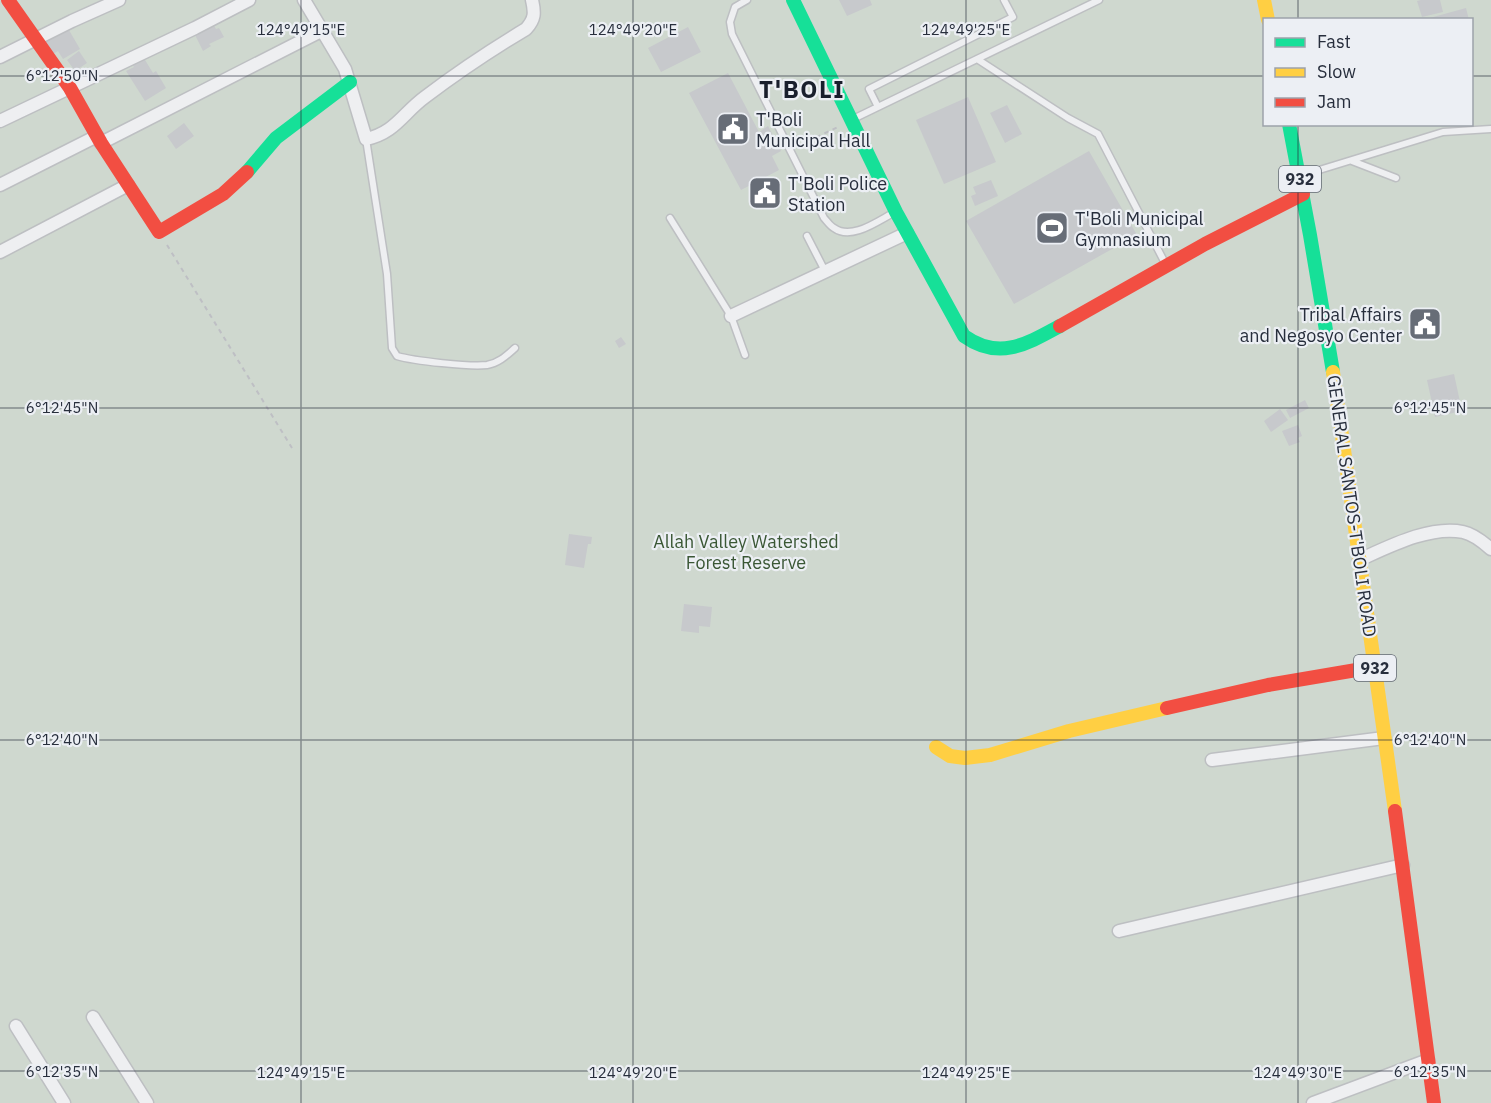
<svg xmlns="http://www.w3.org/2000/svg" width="1491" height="1103" font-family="'IBM Plex Sans',sans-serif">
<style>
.green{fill:#cfd8cf;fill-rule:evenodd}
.building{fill:#c7c9cc}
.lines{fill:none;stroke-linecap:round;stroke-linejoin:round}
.lane-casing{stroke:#bdbfc2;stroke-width:9}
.street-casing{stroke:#bdbfc2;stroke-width:15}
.path{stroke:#bebfc4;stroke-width:2;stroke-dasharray:4.5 4.5;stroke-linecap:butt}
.lane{stroke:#eeeff1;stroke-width:6}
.street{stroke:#eeeff1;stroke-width:12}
.fast{stroke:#16e098;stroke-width:14}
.slow{stroke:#ffcf43;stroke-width:14}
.jam{stroke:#f24e42;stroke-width:14}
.ticks{fill:none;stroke:#272e3c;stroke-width:1.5;stroke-opacity:0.45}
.labels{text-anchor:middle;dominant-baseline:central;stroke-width:4.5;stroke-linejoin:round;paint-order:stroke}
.shield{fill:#eceff4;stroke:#626873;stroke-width:1.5}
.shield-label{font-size:16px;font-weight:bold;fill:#272e3c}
.poi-label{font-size:18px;fill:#272e3c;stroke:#eceff4;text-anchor:start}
.street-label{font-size:18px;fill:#272e3c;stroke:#eceff4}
.park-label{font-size:18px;fill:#3a5735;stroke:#eceff4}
.district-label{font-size:24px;font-weight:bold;letter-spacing:1.5px;fill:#191f2c;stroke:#eceff4}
.ticks-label{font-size:15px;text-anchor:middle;fill:#272e3c;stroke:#eceff4;stroke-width:4.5;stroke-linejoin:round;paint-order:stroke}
</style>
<rect width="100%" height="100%" fill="#dfe1e4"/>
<path class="green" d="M0,0H1491V1103H0ZM1264,20H1472V124H1264Z"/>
<path class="building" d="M839,0H870L872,5L847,16Z
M1421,0H1440L1443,12L1422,17L1417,1Z
M1466,8L1469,20H1426V19Z
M213,24L216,29L219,28L224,37L209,44L211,46L203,51L195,35Z
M66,25L80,49L63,59L58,51L53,54L43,38Z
M688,27L701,52L661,72L648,48Z
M79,51L87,63L75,71L67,60Z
M142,55L153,73L156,71L166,88L145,101L126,71L134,67L131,62Z
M728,73L759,132L768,126L781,151L772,156L779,170L741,190L689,93Z
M968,97L996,162L944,184L916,120Z
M1007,105L1022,134L1005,143L990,113Z
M184,123L194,136L176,149L167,136Z
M1089,151L1137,235L1014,304L966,221Z
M767,178L779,200L763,209L750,186Z
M991,180L998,196L975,206L971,196L976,194L973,187Z
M621,337L626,344L619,348L615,341Z
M1454,374L1462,411L1435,417L1427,380Z
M1305,400L1309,408L1290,418L1286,410Z
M1280,409L1288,420L1271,432L1264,421Z
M1298,425L1302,436L1298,438L1300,442L1289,446L1282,431Z
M569,534L592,537L591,544H588L584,568L565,565Z
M684,604L712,607L710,627L699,626V633L681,631Z"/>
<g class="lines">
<g class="lane-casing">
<path id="lane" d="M747,0L735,7L730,22L732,34L824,218C827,221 830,226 834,228C852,241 879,220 895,212
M977,59L1068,118L1098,134L1166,265
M878,107L869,89L1013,17L1004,0
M851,120L1099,0
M366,139L387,274L392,348L397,356C414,361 470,367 487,365C499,363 507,355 515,348
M1352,161L1396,178
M1303,175L1443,132L1491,129
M670,218L731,316L745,355
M807,236L825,271"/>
</g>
<g class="street-casing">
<path id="street" d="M304,0L345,69L366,139C395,133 403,113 425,97C458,72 491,50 526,29C535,19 535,13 532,0
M0,57L72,21L119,0
M0,121L195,28L249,0
M101,143L323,30
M0,185L97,136
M0,252L128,185
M731,316L907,233
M1359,560C1388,547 1430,525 1463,532C1473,534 1483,542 1491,549
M1212,760L1384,738
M1119,931L1403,865
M93,1017L147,1103
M16,1026L64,1103
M1313,1103L1428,1060"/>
</g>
<path class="path" d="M800,145L838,127
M167,245L292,448"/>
<use href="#lane" class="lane"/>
<use href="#street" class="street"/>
<path class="fast" d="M793,0L896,212L964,336C999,361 1027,344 1060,326
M1289,124L1310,235L1333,372
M247,172L276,138L350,82"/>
<path class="slow" d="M1264,0L1268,20
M1333,372L1395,811
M936,747L950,756L965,758L990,755L1069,731L1167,708"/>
<path class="jam" d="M8,0L70,88L101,143L159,232L223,194L247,172
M1060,326L1205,244L1303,194
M1167,708L1268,685L1374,667
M1395,811L1434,1103"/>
</g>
<path class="ticks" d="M301,0V1103M633,0V1103M966,0V1103M1298,0V20M0,76H1264M1472,76H1491M1298,124V1103M0,408H1491M0,740H1491M0,1071H1491"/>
<defs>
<g id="civic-square" transform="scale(1.725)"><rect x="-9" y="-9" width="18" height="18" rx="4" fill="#676d77" stroke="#eceff4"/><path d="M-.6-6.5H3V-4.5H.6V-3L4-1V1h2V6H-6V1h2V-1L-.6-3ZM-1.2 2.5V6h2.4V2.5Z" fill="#fff"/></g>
<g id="stadium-square" transform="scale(1.725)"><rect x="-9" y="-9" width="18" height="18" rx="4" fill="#676d77" stroke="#eceff4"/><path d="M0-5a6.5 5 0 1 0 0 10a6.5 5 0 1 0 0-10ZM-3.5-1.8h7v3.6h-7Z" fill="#fff"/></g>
</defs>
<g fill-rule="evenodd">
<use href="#civic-square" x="733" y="129"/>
<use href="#civic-square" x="765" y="193"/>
<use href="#stadium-square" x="1052" y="228"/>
<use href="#civic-square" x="1425" y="324"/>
</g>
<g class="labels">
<g class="shield">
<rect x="1279" y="166" width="42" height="26" rx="4.5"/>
<rect x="1354" y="655" width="42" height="26" rx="4.5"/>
</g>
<g class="shield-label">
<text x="1300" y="179">932</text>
<text x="1375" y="668">932</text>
</g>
<g class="poi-label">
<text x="756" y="119">T'Boli<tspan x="756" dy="21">Municipal Hall</tspan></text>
<text x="788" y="183">T'Boli Police<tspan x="788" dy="21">Station</tspan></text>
<text x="1075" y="218">T'Boli Municipal<tspan x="1075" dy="21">Gymnasium</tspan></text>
<text x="1402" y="314" text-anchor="end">Tribal Affairs<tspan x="1402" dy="21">and Negosyo Center</tspan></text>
</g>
<g class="street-label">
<text transform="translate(1352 506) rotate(82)">GENERAL SANTOS-T'BOLI ROAD</text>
</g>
<g class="park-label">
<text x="746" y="541">Allah Valley Watershed<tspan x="746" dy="21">Forest Reserve</tspan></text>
</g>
<g class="district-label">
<text x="802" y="89">T'BOLI</text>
</g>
</g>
<g class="ticks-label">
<text x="301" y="35">124°49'15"E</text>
<text x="633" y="35">124°49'20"E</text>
<text x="966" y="35">124°49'25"E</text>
<text x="62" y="81">6°12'50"N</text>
<text x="62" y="413">6°12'45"N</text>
<text x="1430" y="413">6°12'45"N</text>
<text x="62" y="745">6°12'40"N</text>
<text x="1430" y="745">6°12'40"N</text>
<text x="62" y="1077">6°12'35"N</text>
<text x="1430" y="1077">6°12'35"N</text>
<text x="301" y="1078">124°49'15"E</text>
<text x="633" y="1078">124°49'20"E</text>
<text x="966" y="1078">124°49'25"E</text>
<text x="1298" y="1078">124°49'30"E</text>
</g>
<rect x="1263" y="18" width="210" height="108" fill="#eceff4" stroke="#9da2aa" stroke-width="1.5"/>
<rect x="1275" y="38" width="30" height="9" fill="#16e098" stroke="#9da2aa" stroke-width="1.5"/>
<text x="1317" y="48" font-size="18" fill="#272e3c">Fast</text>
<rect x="1275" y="68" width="30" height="9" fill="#ffcf43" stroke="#9da2aa" stroke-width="1.5"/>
<text x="1317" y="78" font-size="18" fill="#272e3c">Slow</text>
<rect x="1275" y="98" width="30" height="9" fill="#f24e42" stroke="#9da2aa" stroke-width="1.5"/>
<text x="1317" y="108" font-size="18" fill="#272e3c">Jam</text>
</svg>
